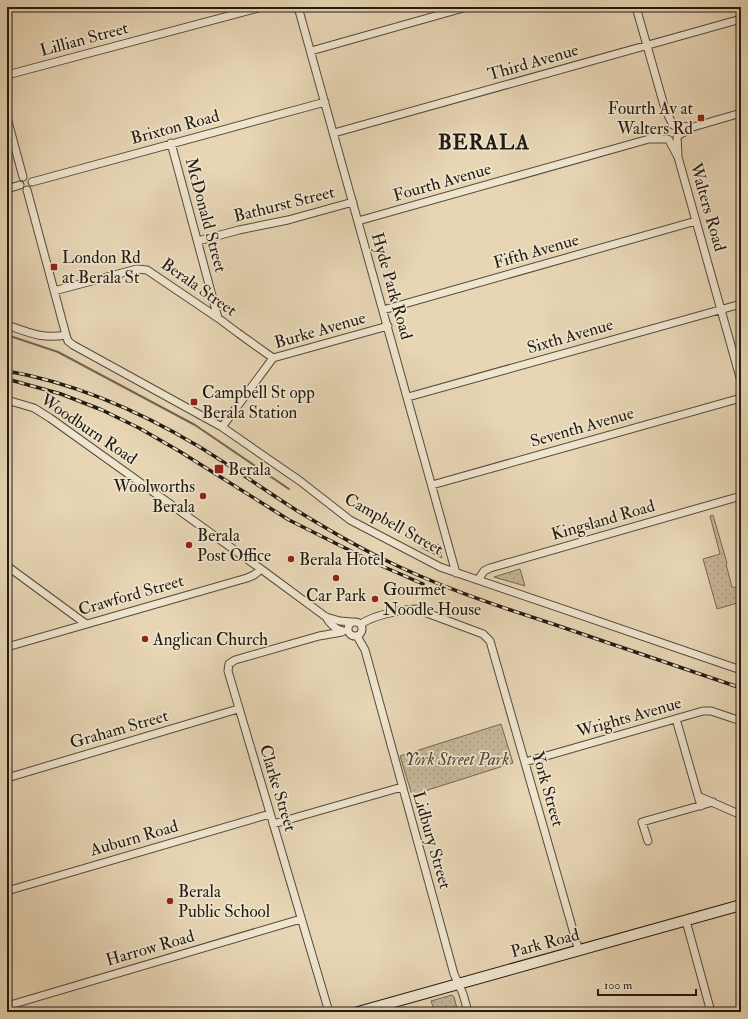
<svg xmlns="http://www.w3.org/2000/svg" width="748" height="1019" font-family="'IM FELL Double Pica',serif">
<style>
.green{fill:url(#green-dots);stroke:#746854}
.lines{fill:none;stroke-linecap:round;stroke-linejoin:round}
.stream{stroke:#706552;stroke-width:2}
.minor-casing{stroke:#534a3a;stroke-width:9}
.secondary-casing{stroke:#221b11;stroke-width:12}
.minor{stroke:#efe4ce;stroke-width:7}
.secondary{stroke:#efe4ce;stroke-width:10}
.rail-casing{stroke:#221b11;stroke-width:3.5}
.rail{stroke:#efe4ce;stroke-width:2;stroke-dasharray:6;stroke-linecap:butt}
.poi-dot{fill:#8f2418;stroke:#efe4ce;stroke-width:1.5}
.labels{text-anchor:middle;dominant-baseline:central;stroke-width:3.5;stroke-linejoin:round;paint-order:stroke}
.street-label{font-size:17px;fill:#221b11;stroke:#efe4ce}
.poi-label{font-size:17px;fill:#221b11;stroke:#efe4ce;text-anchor:start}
.park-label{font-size:17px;font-style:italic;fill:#53493a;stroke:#efe4ce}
.district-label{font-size:21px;font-weight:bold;letter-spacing:1px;fill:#221b11;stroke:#efe4ce}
</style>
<defs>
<pattern id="green-dots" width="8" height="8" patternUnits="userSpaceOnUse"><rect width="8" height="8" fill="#c6b598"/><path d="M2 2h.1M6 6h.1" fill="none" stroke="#aa9b82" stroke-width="1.8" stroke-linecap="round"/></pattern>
</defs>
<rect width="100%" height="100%" fill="#e7d5b4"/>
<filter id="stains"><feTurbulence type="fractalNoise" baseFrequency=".005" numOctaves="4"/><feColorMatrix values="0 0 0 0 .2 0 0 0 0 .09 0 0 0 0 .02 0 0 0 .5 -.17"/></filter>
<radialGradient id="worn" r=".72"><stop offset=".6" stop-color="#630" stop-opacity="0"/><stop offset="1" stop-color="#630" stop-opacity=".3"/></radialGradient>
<path class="green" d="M713,515L727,563L726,564L732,587L741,588V602L717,609L703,559L720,554L710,516Z
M438,544L442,558L422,548Z
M520,569L525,586L494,577Z
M501,724L513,763L412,795L400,756Z
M452,995L454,997L458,1012H435L431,1001Z"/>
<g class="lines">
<path class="stream" d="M7,207L8,206
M7,335L58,352L195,425L289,489"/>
<g class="minor-casing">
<path id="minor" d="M298,7L456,573
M636,7L665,109L673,125
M311,51L467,7
M7,75L262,7
M7,118L23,177
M675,126L693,127
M334,133L741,19
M679,135L693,127L741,113
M677,137L678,154
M650,139H667
M669,140L678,157L741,381
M171,143L218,318
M32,182L325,102
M7,189L20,185
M27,190L66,335L68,341L73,345L222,427L300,481L350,520L440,567L741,670
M358,221L649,139L665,130
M198,241L239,230L288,220L353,202
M54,291L137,269L147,270L218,318L238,333L273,358
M383,310L696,221
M7,325C30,333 41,339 66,335
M408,397L741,304
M7,400L34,408L50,418L261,569L326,617L340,621L352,622
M222,427L273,358L388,326
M432,485L741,398
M7,566L86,624
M478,580L484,571L490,568L741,496
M326,617C329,623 336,630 343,631
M348 629a7 7 0 1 1 14 0a7 7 0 1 1-14 0Z
M361,624C374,615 400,610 416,609L483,634L490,641L579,951
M357,636L365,650L454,974L463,994L468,1012
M7,647L247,578L254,575L261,569
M676,719L701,806
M525,762L703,711H711L741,721
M7,778L238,709
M698,796L741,815
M273,824L402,787
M648,841L642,822L713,802
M7,891L270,814
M686,921L711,1012
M7,1006L301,919
M329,1012L228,671L229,664L235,660L319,636L342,632"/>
</g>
<g class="secondary-casing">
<path id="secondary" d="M358,1012L741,905"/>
</g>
<use href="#minor" class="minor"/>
<use href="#secondary" class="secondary"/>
<g class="rail-casing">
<path id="rail" d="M7,371C75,383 139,411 198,446C231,466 263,489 296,510C322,526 349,542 377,556C432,584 491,604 550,623C613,645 677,666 741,688
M7,379L61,394L102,410L139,428L179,451L289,520L375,563L423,584"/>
</g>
<use href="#rail" class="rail"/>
</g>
<g class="poi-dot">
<rect x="697" y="114" width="8" height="8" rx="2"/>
<rect x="50" y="263" width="8" height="8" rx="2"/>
<rect x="190" y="398" width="8" height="8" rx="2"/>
<rect x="214" y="464" width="10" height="10" rx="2"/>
<circle cx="203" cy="496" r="4"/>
<circle cx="189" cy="545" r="4"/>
<circle cx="291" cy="559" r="4"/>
<circle cx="336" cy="578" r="4"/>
<circle cx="375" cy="599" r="4"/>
<circle cx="145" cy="639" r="4"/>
<circle cx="170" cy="901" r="4"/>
</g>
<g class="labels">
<g class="street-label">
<text transform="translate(84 39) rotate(-15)">Lillian Street</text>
<text transform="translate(533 62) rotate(-16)">Third Avenue</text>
<text transform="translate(175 127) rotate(-15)">Brixton Road</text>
<text transform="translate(442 182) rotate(-16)">Fourth Avenue</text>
<text transform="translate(284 204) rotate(-14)">Bathurst Street</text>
<text transform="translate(708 207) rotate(74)">Walters Road</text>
<text transform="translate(206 215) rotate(75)">McDonald Street</text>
<text transform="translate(536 251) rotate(-16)">Fifth Avenue</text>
<text transform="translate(392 286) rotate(74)">Hyde Park Road</text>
<text transform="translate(199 287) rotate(35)">Berala Street</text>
<text transform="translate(320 330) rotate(-16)">Burke Avenue</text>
<text transform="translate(570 336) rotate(-16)">Sixth Avenue</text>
<text transform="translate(582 427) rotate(-16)">Seventh Avenue</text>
<text transform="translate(89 429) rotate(34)">Woodburn Road</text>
<text transform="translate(603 520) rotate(-16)">Kingsland Road</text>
<text transform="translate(394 524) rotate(29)">Campbell Street</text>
<text transform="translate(131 595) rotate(-16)">Crawford Street</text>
<text transform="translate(629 717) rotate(-16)">Wrights Avenue</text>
<text transform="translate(119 729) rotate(-16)">Graham Street</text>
<text transform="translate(278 788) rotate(73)">Clarke Street</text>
<text transform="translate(548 789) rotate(74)">York Street</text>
<text transform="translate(134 838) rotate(-16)">Auburn Road</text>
<text transform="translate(432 840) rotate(74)">Lidbury Street</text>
<text transform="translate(545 943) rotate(-15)">Park Road</text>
<text transform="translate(150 948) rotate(-16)">Harrow Road</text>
</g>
<g class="poi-label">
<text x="693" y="108" text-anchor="end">Fourth Av at<tspan x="693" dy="20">Walters Rd</tspan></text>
<text x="62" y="257">London Rd<tspan x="62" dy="20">at Berala St</tspan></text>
<text x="202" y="392">Campbell St opp<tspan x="202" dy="20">Berala Station</tspan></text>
<text x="228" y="469">Berala</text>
<text x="195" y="486" text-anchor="end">Woolworths<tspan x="195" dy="20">Berala</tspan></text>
<text x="197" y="535">Berala<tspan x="197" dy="20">Post Office</tspan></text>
<text x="299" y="559">Berala Hotel</text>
<text x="383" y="589">Gourmet<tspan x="383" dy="20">Noodle House</tspan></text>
<text x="336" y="595" text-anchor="middle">Car Park</text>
<text x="153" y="639">Anglican Church</text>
<text x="178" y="891">Berala<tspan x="178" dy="20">Public School</tspan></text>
</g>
<g class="park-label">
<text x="457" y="759">York Street Park</text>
</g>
<g class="district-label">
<text x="484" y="142">BERALA</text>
</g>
</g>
<rect width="748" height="1019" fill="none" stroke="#e7d5b4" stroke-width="24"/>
<rect x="8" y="8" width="732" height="1003" fill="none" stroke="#221b11" stroke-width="2"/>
<rect x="12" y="12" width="724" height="995" fill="none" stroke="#221b11"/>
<path d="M598 989v6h98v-6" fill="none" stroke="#221b11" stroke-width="2"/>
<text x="604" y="989" font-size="12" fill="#221b11" stroke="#efe4ce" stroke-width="3" paint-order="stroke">100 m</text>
<rect width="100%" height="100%" filter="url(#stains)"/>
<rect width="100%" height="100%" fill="url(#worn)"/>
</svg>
